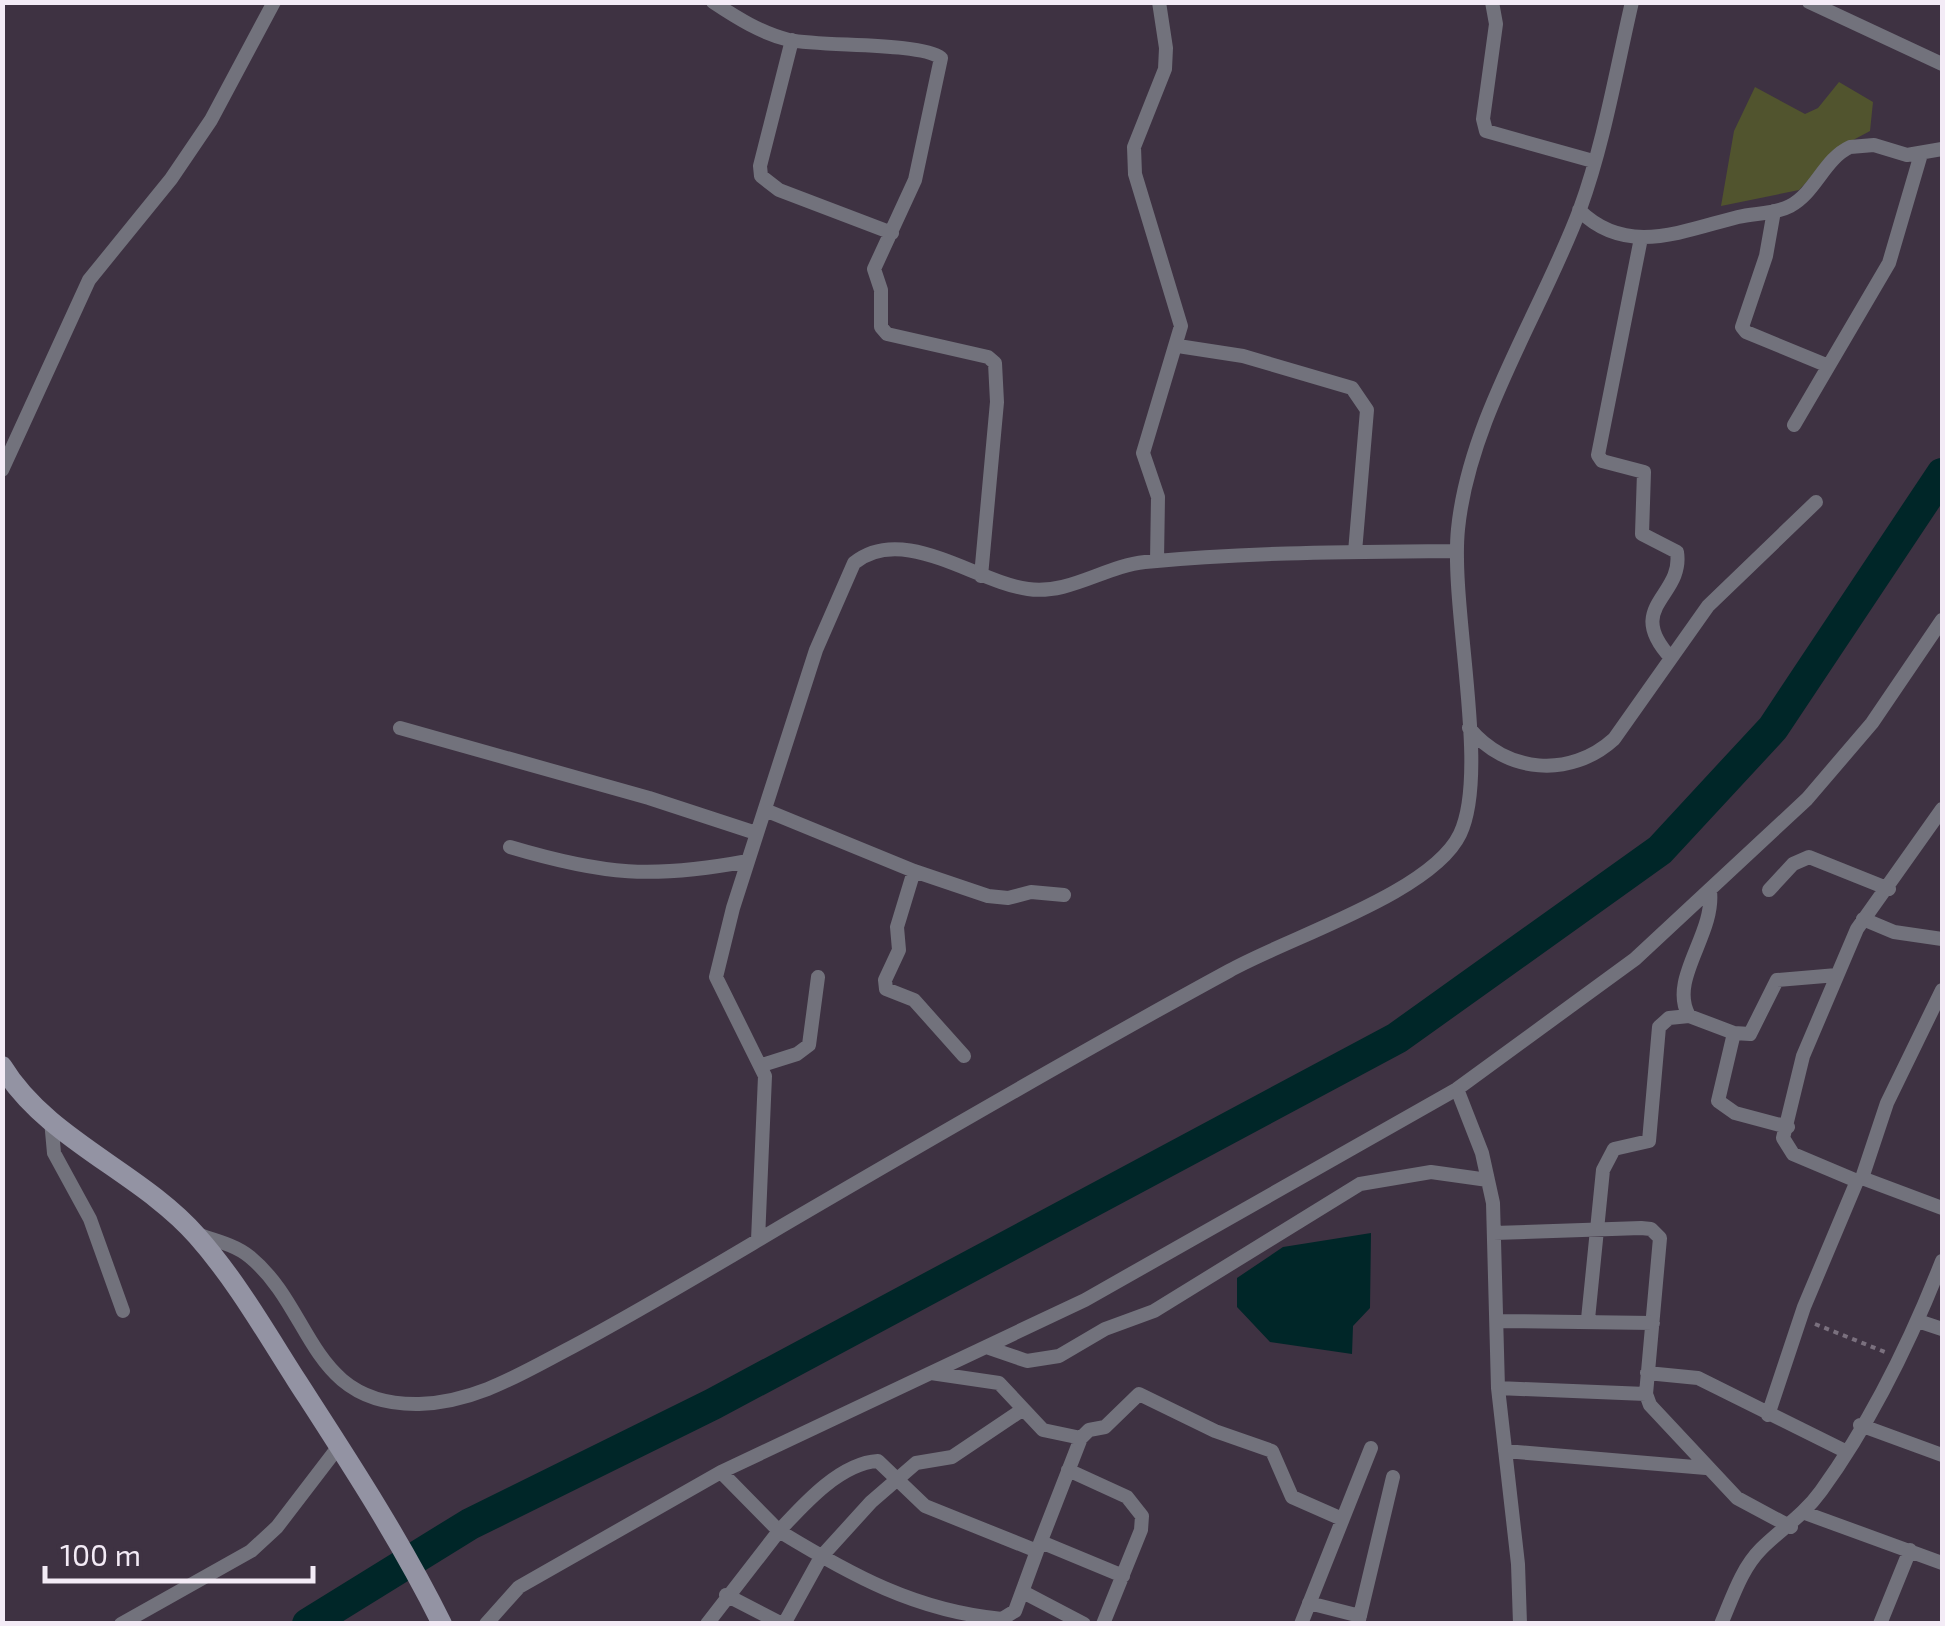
<svg xmlns="http://www.w3.org/2000/svg" width="1945" height="1626" font-family="'Exo 2',sans-serif">
<style>
.green{fill:#51542e}
.water{fill:#002628}
.lines{fill:none;stroke-linecap:round;stroke-linejoin:round}
.river{stroke:#002628;stroke-width:32}
.path{stroke:#7a707e;stroke-width:4;stroke-dasharray:5 5;stroke-linecap:butt}
.street{stroke:#72727c;stroke-width:14}
.secondary{stroke:#9393a3;stroke-width:20}
</style>
<rect width="100%" height="100%" fill="#3e3242"/>
<path class="green" d="M1839,82L1873,102L1870,131L1840,147L1799,190L1721,206L1734,131L1755,87L1805,114L1818,108Z"/>
<path class="water" d="M1371,1233L1370,1308L1353,1326L1352,1354L1270,1342L1237,1307V1278L1283,1247Z"/>
<g class="lines">
<path class="river" d="M308,1624L470,1524L713,1404L1397,1038L1660,850L1773,728L1942,474"/>
<path class="path" d="M1815,1324L1885,1352"/>
<path class="street" d="M713,2C737,18 761,33 789,40C824,47 920,42 941,58L915,180L874,269L881,290V327L887,334L988,357L995,363L997,402L981,576
M1492,2L1496,24L1483,119L1486,131L1593,161
M1809,2L1942,64
M792,40L760,166L761,176L779,190L892,233
M1579,210C1626,257 1682,231 1738,217C1755,213 1775,214 1790,206C1816,192 1824,159 1850,147L1874,145L1907,155L1942,149
M1774,211L1766,256L1742,327L1746,332L1826,365
M1641,238L1598,455L1602,461L1644,472L1642,534L1677,552C1684,597 1623,606 1671,658
M1178,346L1243,356L1352,388L1367,410L1355,552
M1794,425L1889,263L1921,154
M2,470L89,280L171,179L211,120L274,2
M1157,561L1158,497L1143,453L1181,326L1135,174L1134,147L1165,69L1166,48L1159,2
M400,728L649,798L756,833
M1469,728C1506,773 1570,779 1614,739L1708,606L1816,502
M765,810L914,871L988,896L1008,898L1031,892L1064,895
M510,847C604,875 652,879 748,861
M914,871L897,927L899,950L885,980L886,989L914,1000L964,1056
M1769,890L1793,864L1809,857L1889,889
M1710,891C1715,935 1668,979 1689,1016L1734,1033L1750,1034L1777,980L1837,975
M1863,919L1894,932L1942,939
M1734,1033L1718,1101L1735,1113L1788,1127
M762,1065L797,1054L809,1045L818,977
M1457,1089L1482,1153L1493,1203L1498,1388L1518,1564L1520,1624
M51,1120L54,1153L90,1219L123,1311
M1862,1178L1887,1103L1942,990
M1857,1181L1793,1154L1783,1138L1803,1056L1857,929L1942,809
M1494,1233L1641,1228L1651,1229L1660,1238L1646,1394L1498,1388
M196,1234C214,1240 236,1245 250,1257C314,1310 309,1406 419,1404C477,1402 522,1373 572,1347C645,1308 716,1265 787,1223C934,1137 1080,1052 1229,971C1287,938 1432,893 1460,834C1490,771 1450,609 1458,529C1469,419 1542,311 1580,209C1604,143 1616,71 1632,2
M758,1240L765,1076L716,977L733,908L816,650L854,563C903,523 976,582 1028,589C1069,595 1105,566 1145,562C1249,552 1354,552 1457,551
M1588,1319L1603,1170L1614,1149L1649,1141L1659,1027L1669,1018L1689,1016
M1497,1321L1653,1323
M1918,1321L1942,1329
M986,1347L1027,1361L1059,1356L1105,1329L1154,1311L1360,1184L1431,1172L1488,1180
M931,1373L999,1383L1043,1430L1081,1438
M1647,1373L1698,1378L1845,1451
M1646,1394L1650,1405L1737,1498L1791,1527
M1768,1415L1804,1307L1857,1181L1862,1178L1942,1208
M1860,1425L1942,1455
M1505,1451L1706,1468
M1068,1470L1127,1497L1142,1516L1141,1530L1103,1624
M1805,1513L1942,1563
M1041,1542L1123,1576
M1037,1551L1081,1438L1089,1430L1105,1427L1139,1394L1215,1431L1272,1451L1292,1497L1342,1519
M1023,1592L1084,1624
M726,1595L782,1624
M1309,1603L1360,1616
M121,1624L251,1551L277,1527L339,1446
M486,1624L519,1587L721,1472L1085,1300L1457,1089L1635,959L1807,799L1872,723L1942,620
M707,1624L779,1531C851,1575 916,1611 1002,1619L1015,1611L1037,1551L925,1506L878,1461C840,1463 803,1505 779,1531L721,1472
M784,1624L821,1557L871,1502L916,1463L952,1457L1022,1410
M1301,1624L1371,1448
M1358,1624L1393,1477
M1721,1624C1732,1599 1741,1569 1761,1549C1781,1529 1803,1516 1821,1491C1871,1422 1911,1340 1942,1261
M1880,1624L1910,1550"/>
<path class="secondary" d="M2,1066C47,1140 141,1172 197,1236C236,1280 265,1331 297,1381C348,1460 400,1539 442,1624"/>
</g>
<rect width="1945" height="1626" fill="none" stroke="#f3ebf6" stroke-width="10"/>
<path d="M45 1566v15h268v-15" fill="none" stroke="#f3ebf6" stroke-width="5"/>
<text x="60" y="1566" font-size="30" fill="#f3ebf6" stroke="#3e3242" stroke-width="8" paint-order="stroke">100 m</text>
</svg>
